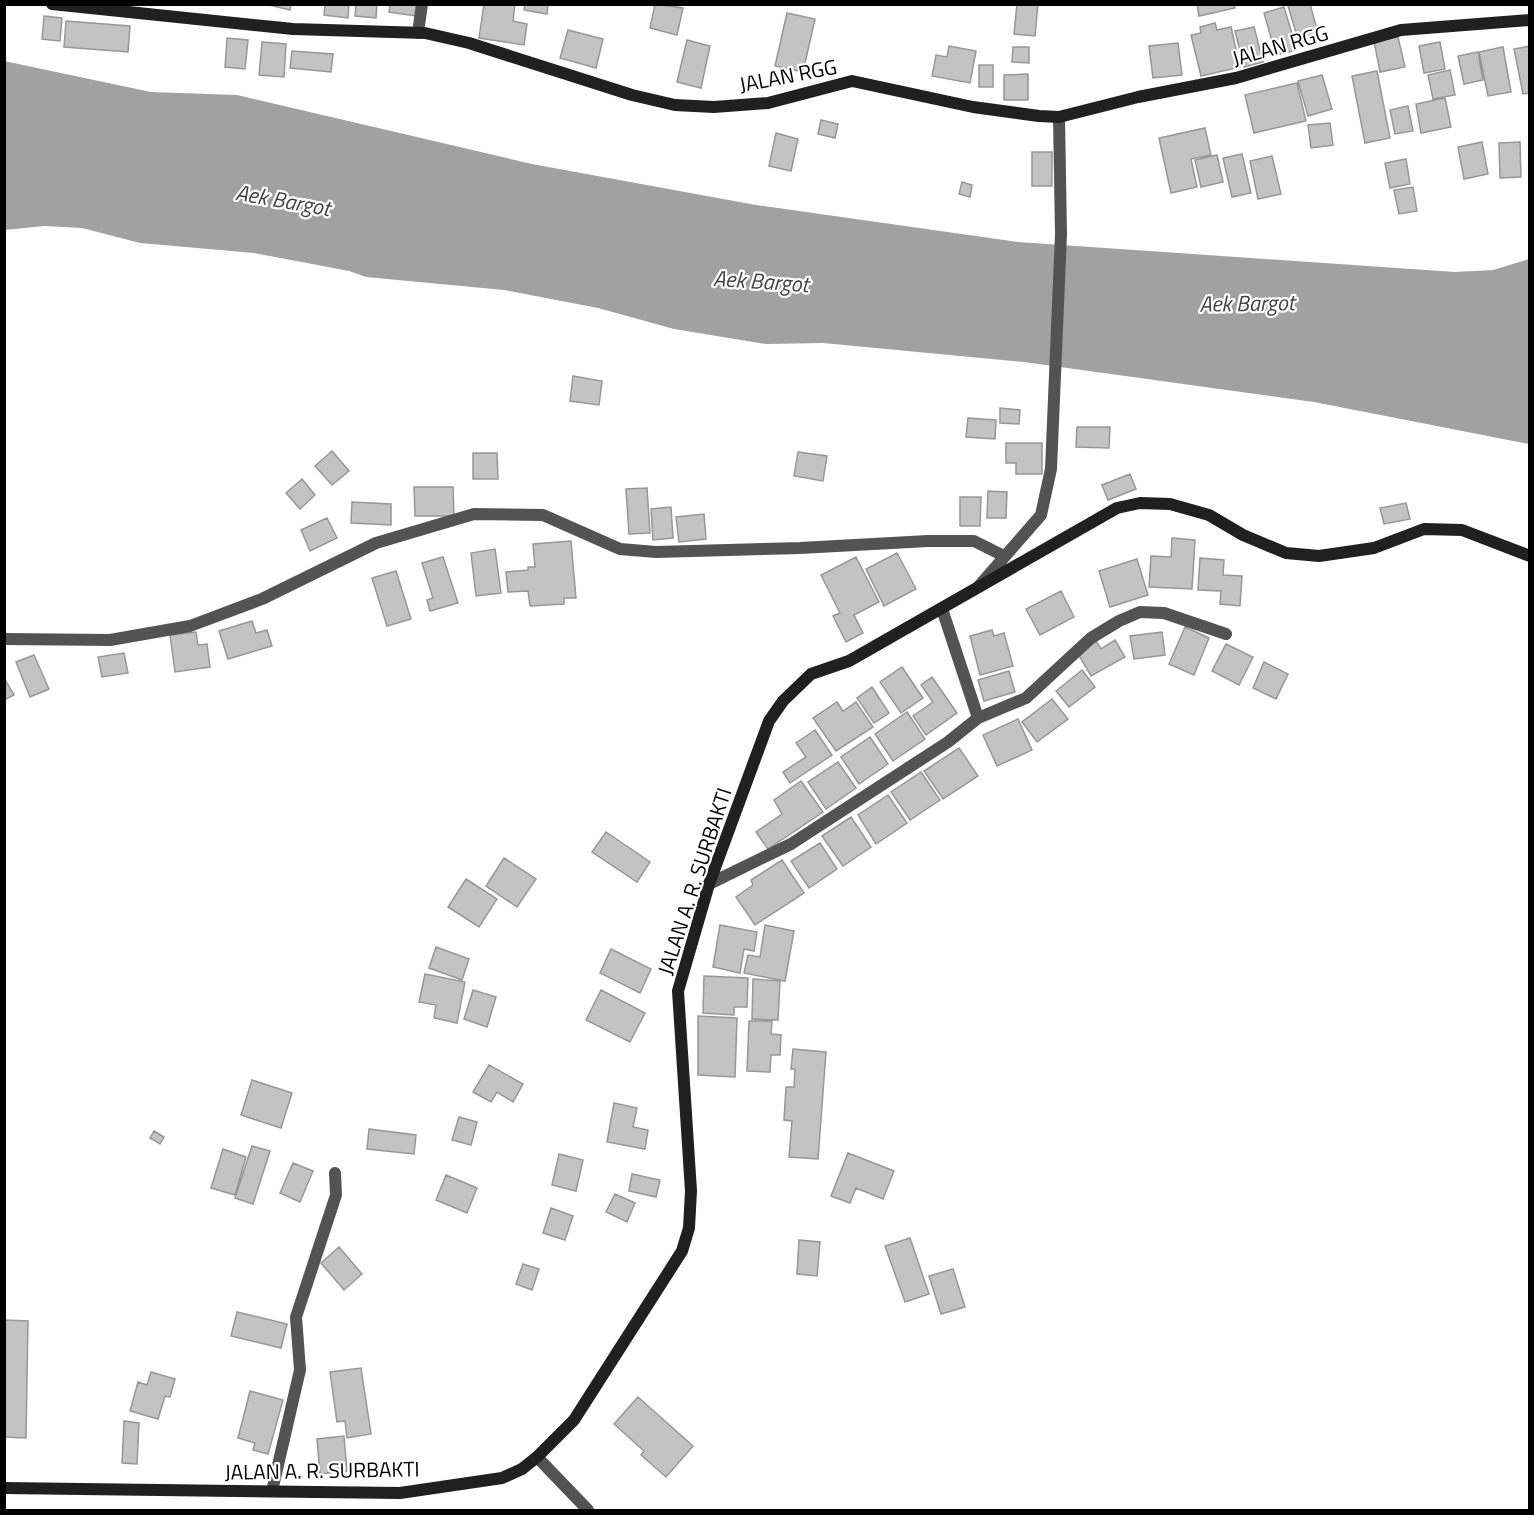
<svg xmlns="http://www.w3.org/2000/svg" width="1534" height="1515" font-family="'Titillium Web',sans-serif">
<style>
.water{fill:#a1a1a1}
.building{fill:#c3c3c3;stroke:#979797;stroke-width:1.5}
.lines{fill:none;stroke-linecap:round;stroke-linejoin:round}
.street{stroke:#535353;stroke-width:12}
.secondary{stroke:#202020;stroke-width:12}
.labels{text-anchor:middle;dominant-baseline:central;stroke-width:4.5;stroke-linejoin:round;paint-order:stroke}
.street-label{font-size:21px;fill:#000;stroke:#fff}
.water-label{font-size:22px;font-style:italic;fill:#424242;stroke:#fff}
</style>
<rect width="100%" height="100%" fill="#fff"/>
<path class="water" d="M4,61L151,92L237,95L532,164L756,205L1018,242L1455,272L1493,270L1529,259V444L1314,402L1024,362L823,343L766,344L674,329L598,308L504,290L366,277L349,271L254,253L140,243L82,228L44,226L5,230Z"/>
<path class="building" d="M265,4H291L290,10Z
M325,4H349L348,18L324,15Z
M356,4H377L376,18L355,16Z
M390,4H417L416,16L389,12Z
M484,4H515L513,21L527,24L524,45L479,38Z
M525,4H548L547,14L524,10Z
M655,4L683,8L677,35L650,28Z
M1017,4H1038L1035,36L1014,34Z
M1197,4H1234L1235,8L1199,16Z
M1294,4H1310L1320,40L1300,46L1288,6Z
M1284,7L1297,50L1276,55L1264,13Z
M787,13L815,19L803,72L775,66Z
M44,16L62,18L60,41L42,39Z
M66,21L130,26L128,52L64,47Z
M1215,23L1217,30L1231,27L1240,67L1201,76L1191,35L1201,33L1200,27Z
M1254,27L1263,62L1244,67L1235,31Z
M568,30L603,39L596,68L560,58Z
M1398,37L1405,67L1380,72L1374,41Z
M227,38L248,40L245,69L225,67Z
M687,40L710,46L701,88L677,82Z
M262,42L286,44L284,77L259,75Z
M1440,42L1445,69L1424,73L1419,46Z
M1178,43L1182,75L1153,78L1149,46Z
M949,46L976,51L970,83L932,76L936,55L947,57Z
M1530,46V93L1523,94L1514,49Z
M1013,47H1029V63L1012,62Z
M1503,47L1511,92L1488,96L1479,52Z
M292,51L333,54L331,72L290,68Z
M1478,52L1483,80L1464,84L1458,56Z
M979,65H993V87H979Z
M1450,70L1455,95L1433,99L1428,75Z
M1377,71L1390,138L1365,143L1352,76Z
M1028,74V100H1004V75Z
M1322,75L1332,109L1308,116L1298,81Z
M1297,83L1306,121L1254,133L1245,95Z
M1445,98L1451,127L1421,133L1416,104Z
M1408,106L1413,131L1395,134L1390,110Z
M821,120L838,124L835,138L818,134Z
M1330,123L1333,145L1311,148L1308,125Z
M1205,128L1211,155L1191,159L1197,187L1171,193L1159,138Z
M776,133L798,139L791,171L769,166Z
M1482,142L1488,174L1464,179L1458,147Z
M1520,142L1521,177L1500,178L1499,143Z
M1032,152H1052V186H1032Z
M1242,154L1251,193L1232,197L1223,158Z
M1217,155L1223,182L1201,187L1195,160Z
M1272,156L1281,194L1258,199L1250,161Z
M1406,159L1410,184L1390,188L1385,163Z
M962,182L972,185L970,197L959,194Z
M1413,187L1417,211L1399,214L1394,190Z
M573,376L602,381L599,405L570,401Z
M1000,408L1020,410L1019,424L1000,423Z
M968,418L996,420L995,439L966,437Z
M1077,427H1110L1109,448L1076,447Z
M1006,443H1042V474H1016V463H1006Z
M332,451L349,471L332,485L315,466Z
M798,452L827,456L823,481L794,476Z
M473,453H497L498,479H473Z
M1130,474L1136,489L1108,500L1102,485Z
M302,479L315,495L300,509L286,493Z
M414,487H453L454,516H415Z
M647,488L650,533L629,534L626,489Z
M988,491L1007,492L1006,518H987Z
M960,497H981L980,526H960Z
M352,502L391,504V525L351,523Z
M1406,503L1410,519L1384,524L1380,508Z
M671,507L673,538L653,540L651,509Z
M704,514L706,539L679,542L676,517Z
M327,518L337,538L310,551L301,530Z
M1172,538L1195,540L1192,589L1149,587L1151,556L1171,557Z
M571,541L576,598H564V604L530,606L528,591L508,592L506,572L528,570V567H535L533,544Z
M495,549L501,593L476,596L471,553Z
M897,553L916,589L884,606L866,569Z
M443,557L458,603L430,611L427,600L433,598L422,563Z
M856,557L879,602L854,615L863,633L846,642L833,616L840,613L821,575Z
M1200,558L1224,560L1223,575L1242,576L1240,606L1220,604L1221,591L1198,590Z
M1137,559L1148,595L1110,607L1099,571Z
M396,571L411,619L387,626L372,578Z
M1061,591L1074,617L1040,635L1026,609Z
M252,621L256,633L267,630L272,646L228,659L219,631Z
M1185,627L1209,638L1194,675L1169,664Z
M992,630L994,636L1004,633L1013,666L980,675L970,636Z
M196,632L198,645L207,644L210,667L175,672L170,635Z
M1162,632L1165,655L1134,659L1130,636Z
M1115,640L1125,657L1091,676L1077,652L1096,641L1101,649Z
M1226,644L1253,657L1239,685L1212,671Z
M124,653L128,673L102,677L98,657Z
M34,655L49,689L30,697L16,662Z
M1264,662L1288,674L1276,699L1253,688Z
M902,667L923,698L901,713L880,682Z
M1082,670L1095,687L1069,707L1056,691Z
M1009,671L1015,692L984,701L978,680Z
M932,677L957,713L926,735L913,716L933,702L921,685Z
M4,678L14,695L4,700Z
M872,687L889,713L874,723L857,698Z
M1052,699L1068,719L1037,742L1022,722Z
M837,702L843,711L856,702L873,727L836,751L813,718Z
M907,712L925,739L893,761L875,734Z
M1018,719L1032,750L997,766L983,735Z
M815,730L832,755L790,783L783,772L806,757L796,743Z
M870,737L888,764L859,784L841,757Z
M959,748L978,776L943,799L924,771Z
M838,762L856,788L826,809L808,782Z
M921,772L940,800L910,820L891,792Z
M801,781L823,812L768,849L756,832L782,814L774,800Z
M888,795L907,823L876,844L858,815Z
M851,817L871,847L843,866L822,836Z
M606,832L650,862L637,882L592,852Z
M820,843L837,869L809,888L791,861Z
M504,858L536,879L517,907L486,886Z
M782,860L804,893L755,925L736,897L753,885L751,880Z
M466,879L497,899L479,927L448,907Z
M720,925L757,932L754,951L744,949L740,973L713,967Z
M765,925L794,931L785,981L744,973L748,955L760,957Z
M436,947L469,959L462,980L429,968Z
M611,949L651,969L640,993L600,973Z
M425,974L465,982L457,1023L434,1018L436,1005L419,1002Z
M704,976L748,978L747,1007H734V1015L703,1013Z
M753,979L780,981L778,1020L752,1019Z
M473,990L496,997L487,1027L464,1019Z
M601,990L645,1013L630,1042L586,1020Z
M698,1016L737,1018L735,1077L698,1075Z
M749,1021H772L771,1034L781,1035L780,1055H771L770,1072L747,1071Z
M793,1049L826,1052L818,1159L789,1157L792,1121L784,1120L786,1087H794L795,1069H791Z
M489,1065L523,1084L513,1102L497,1092L491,1102L473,1092Z
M252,1080L292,1093L281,1128L241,1115Z
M614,1103L637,1108L633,1127L648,1130L645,1149L607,1142Z
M459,1117L477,1122L471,1145L452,1140Z
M369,1129L416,1135L414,1154L367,1149Z
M154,1131L164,1137L160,1144L150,1138Z
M252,1146L270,1151L253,1204L235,1198Z
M223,1149L246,1157L235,1195L211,1188Z
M848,1153L894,1171L883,1199L856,1188L850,1203L831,1196Z
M559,1154L583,1160L576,1191L552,1185Z
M293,1163L313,1171L300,1202L280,1193Z
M632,1174L660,1180L656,1197L629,1191Z
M446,1175L477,1188L467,1213L436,1200Z
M615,1194L635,1203L627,1222L606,1212Z
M551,1208L573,1216L565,1240L543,1233Z
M910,1238L929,1294L905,1302L885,1246Z
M799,1240L820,1242L817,1276L797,1274Z
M339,1247L362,1274L344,1290L321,1263Z
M523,1264L539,1269L532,1290L516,1284Z
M953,1269L965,1307L941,1314L929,1276Z
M237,1312L287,1324L281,1348L231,1336Z
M4,1320L28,1321L26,1438L4,1437Z
M361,1368L371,1434L347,1438L345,1421L337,1422L330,1372Z
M151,1372L175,1379L170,1397L165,1396L158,1419L130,1411L138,1382L147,1385Z
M250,1391L283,1400L268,1454L253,1450L255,1443L238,1438Z
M638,1397L693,1446L666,1477L641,1455L644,1451L614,1424Z
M124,1421L139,1423L137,1464L122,1463Z
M344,1436L347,1471L320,1474L317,1439Z"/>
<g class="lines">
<path class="street" d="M418,33L422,4
M979,586L1041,515L1051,469L1061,234L1059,117
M942,609L978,718
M4,639L110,640L190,626L262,599L376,543L474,514L543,515L620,549L656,552L800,548L928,541H974L1004,556
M709,884L791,844L948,742L978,718L1026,698L1091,638L1119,621L1140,612L1164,613L1226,634
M537,1457L588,1510
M272,1491L300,1370L296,1317L336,1195L335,1173"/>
<path class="secondary" d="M52,4L293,29L425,33L469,43L632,95L675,105L714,107L768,103L852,81L973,107L1039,116L1059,117L1138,97L1236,78L1401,30L1530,20
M4,1488L400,1493L502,1478L522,1469L537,1457L574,1420L682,1251L689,1228L691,1191L678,991L709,884L769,721L783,701L811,674L849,661L1117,508L1140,503L1170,504L1209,515L1243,535L1286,553L1319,556L1374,548L1424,529L1462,530L1530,556"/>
</g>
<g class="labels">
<g class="street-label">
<text transform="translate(1280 45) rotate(-16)">JALAN RGG</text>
<text transform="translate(788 75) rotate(-11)">JALAN RGG</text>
<text transform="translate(694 881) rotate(-72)">JALAN A. R. SURBAKTI</text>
<text transform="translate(322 1470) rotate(-1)">JALAN A. R. SURBAKTI</text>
</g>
<g class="water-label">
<text transform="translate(283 200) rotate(10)">Aek Bargot</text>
<text transform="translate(761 281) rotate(4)">Aek Bargot</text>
<text transform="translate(1247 303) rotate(-1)">Aek Bargot</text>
</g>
</g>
<rect width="1534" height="1515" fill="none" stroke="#000000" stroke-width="12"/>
</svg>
